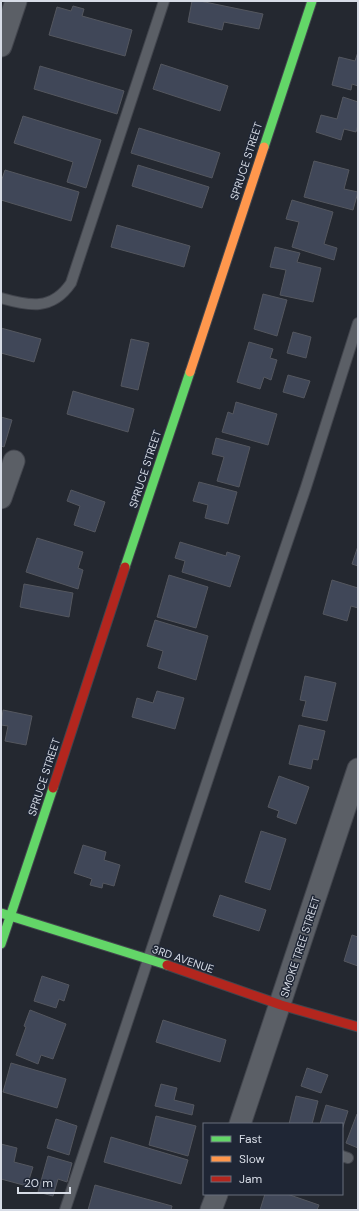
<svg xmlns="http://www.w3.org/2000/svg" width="359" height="1211" font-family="'DM Sans',sans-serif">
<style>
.building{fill:#404758;stroke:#54575f}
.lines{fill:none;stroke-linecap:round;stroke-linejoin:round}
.lane-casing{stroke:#42454d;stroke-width:12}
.street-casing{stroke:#42454d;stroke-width:23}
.fast-casing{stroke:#42454d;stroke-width:11}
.slow-casing{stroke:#42454d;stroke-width:11}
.jam-casing{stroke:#42454d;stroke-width:11}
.lane{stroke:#5b5f66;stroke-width:10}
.street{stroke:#5b5f66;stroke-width:21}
.fast{stroke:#63d668;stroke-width:9}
.slow{stroke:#ff974d;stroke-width:9}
.jam{stroke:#b3261e;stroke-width:9}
.labels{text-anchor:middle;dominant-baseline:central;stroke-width:3;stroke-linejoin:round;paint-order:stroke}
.street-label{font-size:11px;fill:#d7dce6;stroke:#1f2635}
</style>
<rect width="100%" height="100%" fill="#242830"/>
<path class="building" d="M192,1H200L263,14L259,29L224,22L222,30L188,22Z
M73,6L84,9L82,16L132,30L125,56L49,35L57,7L71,11Z
M358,52V86L352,84L351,90L332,85L339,57L355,61Z
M161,64L228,86L220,111L153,89Z
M40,66L124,91L117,114L34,89Z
M343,97L358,102V125L356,132L344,129L341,140L316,132L321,115L337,119Z
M23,116L101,140L86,188L67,182L73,162L14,143Z
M139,128L220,153L212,178L131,153Z
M314,161L349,170L344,189L358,192L353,210L304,197Z
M138,165L209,187L202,208L132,186Z
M5,170L79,192L71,221L1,200V182Z
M292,200L333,212L324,244L337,248L334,260L292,247L299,222L286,219Z
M117,225L190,246L184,267L111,247Z
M275,247L300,253L297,262L321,268L313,302L280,295L286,270L270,267Z
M263,294L287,300L277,336L254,329Z
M1,328L41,339L34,362L1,353Z
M293,332L311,337L306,358L287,353Z
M131,339L149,343L138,390L121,386Z
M249,342L273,349L270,358L277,360L271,380L264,377L260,389L237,382Z
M288,375L310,381L304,398L283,392Z
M73,391L134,409L128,432L67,414Z
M236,402L277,414L268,445L222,432L228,412L233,414Z
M1,417L12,420L4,447L1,446Z
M216,438L250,447L239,487L217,481L224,457L212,454Z
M199,482L237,492L228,524L205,518L208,505L193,501Z
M71,490L105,502L95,532L74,525L80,506L67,501Z
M37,538L83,552L78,568L83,570L78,589L26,572Z
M180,542L226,556L227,552L240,556L230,587L182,572L185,561L175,558Z
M358,546V566L352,564Z
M169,575L208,587L196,628L157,617Z
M332,580L358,588V608L351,606L347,621L323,614Z
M24,584L73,593L69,617L20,607Z
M155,620L208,636L196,680L158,668L163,651L147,646Z
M305,676L336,683L327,721L302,716L306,701L300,700Z
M157,691L184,698L175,729L132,717L137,698L153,703Z
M3,710L32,716L26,745L5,741L8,726L1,725Z
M299,725L325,731L318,760L313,759L311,769L289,764Z
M279,776L309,787L296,824L277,817L279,811L268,807Z
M261,831L286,839L270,890L245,882Z
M83,845L106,852L104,860L120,865L114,886L103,883L102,888L90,885L92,879L74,873Z
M220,895L266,910L259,931L213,916Z
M352,935L358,937V966L344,961Z
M42,976L69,985L64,1001L59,999L56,1008L34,1001Z
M30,1010L66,1024L53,1059L41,1055L38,1064L16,1055L26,1027L24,1026Z
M163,1020L226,1040L220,1062L156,1042Z
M11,1063L66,1079L57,1108L3,1092Z
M307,1068L328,1075L321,1093L301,1086Z
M161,1084L177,1088L174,1100L194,1105L192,1115L155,1106Z
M296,1096L318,1101L312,1124H289Z
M326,1105L348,1111L342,1130V1124H320Z
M357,1114H358V1148L346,1143Z
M156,1116L196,1126L188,1156L149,1145Z
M56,1119L77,1126L69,1155L47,1148Z
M111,1137L188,1160L181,1184L104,1162Z
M1,1144L17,1148L14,1162L33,1167L27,1186L1,1179Z
M48,1156L72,1163L67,1182L58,1179L53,1196L38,1192Z
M95,1185L172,1206L171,1210H88Z
M265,1194H287L319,1205L317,1210H260Z"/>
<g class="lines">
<g class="lane-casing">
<path id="lane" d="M1,298C29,306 52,311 71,283L164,1
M342,1156L348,1158
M65,1210L258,628L306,487L358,323"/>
</g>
<g class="street-casing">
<path id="street" d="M1,46L16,1
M1,498L14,461
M240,1124L358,769
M211,1210L217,1194"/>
</g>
<g class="fast-casing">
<path id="fast" d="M264,147L312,1
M125,567L190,372
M1,913L167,965
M1,944L53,788"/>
</g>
<g class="slow-casing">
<path id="slow" d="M190,372L264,147"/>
</g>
<g class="jam-casing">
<path id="jam" d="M53,788L125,567
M167,965L281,1005L358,1027"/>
</g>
<use href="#lane" class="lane"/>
<use href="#street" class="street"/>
<use href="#fast" class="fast"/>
<use href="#slow" class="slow"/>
<use href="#jam" class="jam"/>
</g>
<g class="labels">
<g class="street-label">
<text transform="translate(246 161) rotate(-72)">SPRUCE STREET</text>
<text transform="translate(145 469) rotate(-72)">SPRUCE STREET</text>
<text transform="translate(44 777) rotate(-72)">SPRUCE STREET</text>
<text transform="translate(300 947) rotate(-72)">SMOKE TREE STREET</text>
<text transform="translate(183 959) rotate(19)">3RD AVENUE</text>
</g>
</g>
<rect width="359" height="1211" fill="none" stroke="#d7dce6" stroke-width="4"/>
<rect x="203" y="1123" width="140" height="72" fill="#1f2635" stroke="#696f7c"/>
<rect x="211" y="1136" width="20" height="6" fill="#63d668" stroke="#696f7c"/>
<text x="239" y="1143" font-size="12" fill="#d7dce6">Fast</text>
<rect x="211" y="1156" width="20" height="6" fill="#ff974d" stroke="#696f7c"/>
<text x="239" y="1163" font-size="12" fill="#d7dce6">Slow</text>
<rect x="211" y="1176" width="20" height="6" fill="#b3261e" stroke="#696f7c"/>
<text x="239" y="1183" font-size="12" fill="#d7dce6">Jam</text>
<path d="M18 1187v6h52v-6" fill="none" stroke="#d7dce6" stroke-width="2"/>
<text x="24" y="1187" font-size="12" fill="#d7dce6" stroke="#1f2635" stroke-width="3" paint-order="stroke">20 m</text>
</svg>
